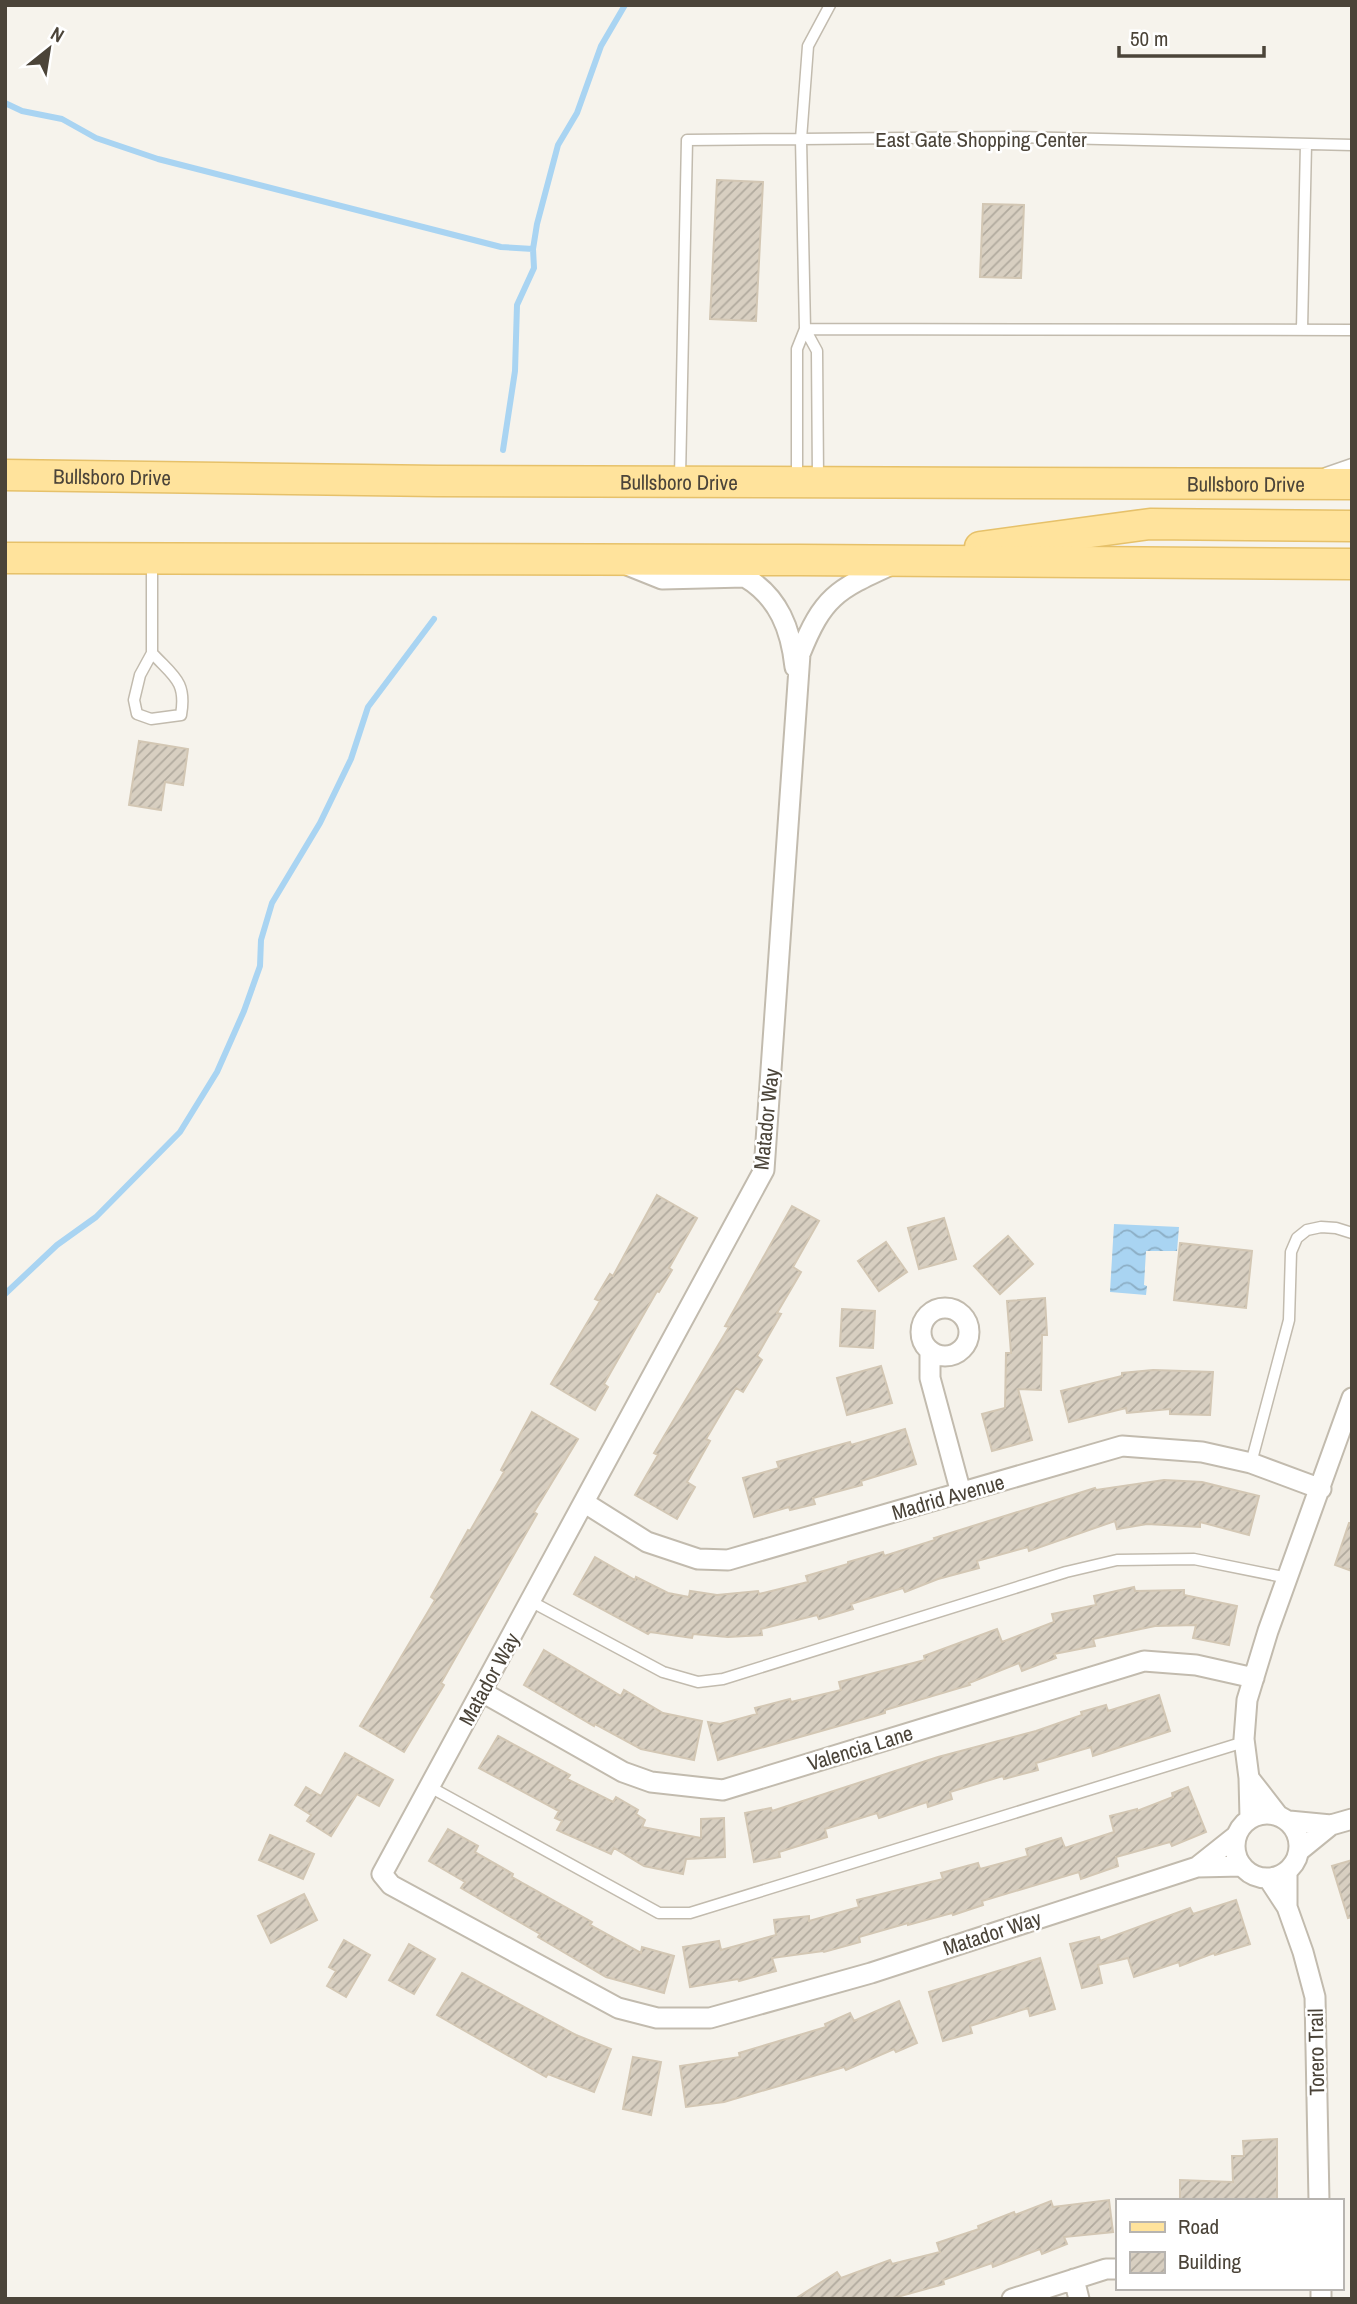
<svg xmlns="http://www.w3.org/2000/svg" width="1357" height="2304" font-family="'Archivo Narrow',sans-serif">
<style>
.water{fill:url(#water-waves)}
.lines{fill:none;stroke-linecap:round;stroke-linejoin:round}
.stream{stroke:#a9d4f2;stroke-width:6}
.building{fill:url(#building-hatch);stroke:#d3c7b4;stroke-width:2}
.lane-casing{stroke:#c2bbae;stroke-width:13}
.street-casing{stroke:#c2bbae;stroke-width:23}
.primary-casing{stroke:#e6c16a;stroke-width:33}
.lane{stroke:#fff;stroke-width:10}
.street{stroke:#fff;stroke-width:19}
.primary{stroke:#ffe39c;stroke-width:30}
.labels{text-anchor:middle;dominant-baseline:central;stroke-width:5;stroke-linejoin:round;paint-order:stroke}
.street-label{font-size:21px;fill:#4b4439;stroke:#fff}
</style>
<defs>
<pattern id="water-waves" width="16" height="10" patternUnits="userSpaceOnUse" patternTransform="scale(1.75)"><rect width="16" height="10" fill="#a9d4f2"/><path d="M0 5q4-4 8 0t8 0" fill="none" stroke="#8caec5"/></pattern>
<pattern id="building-hatch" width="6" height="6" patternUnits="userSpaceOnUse" patternTransform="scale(1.75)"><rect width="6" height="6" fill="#d8cfc1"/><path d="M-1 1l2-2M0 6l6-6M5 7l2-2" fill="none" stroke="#b1aa9e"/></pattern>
</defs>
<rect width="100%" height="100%" fill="#f6f3ec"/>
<path class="water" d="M1114,1224L1179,1227L1177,1251H1146L1144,1285L1147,1286L1146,1295L1110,1292Z"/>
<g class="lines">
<path class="stream" d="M5,103L22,111L62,119L96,138L158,159L501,247L533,249
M503,450L515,371L517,305L534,268L533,249L537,224L558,145L577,113L601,46L625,5
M5,1294L57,1245L96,1217L180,1132L217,1072L244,1011L260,966L261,940L272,903L320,823L351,759L368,707L434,619"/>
</g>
<path class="building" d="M717,180L763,182L756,321L710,319Z
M983,204L1024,205L1021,278L980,277Z
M139,741L188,749L183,785L165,782L161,810L129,805Z
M657,1195L697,1218L669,1268L672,1270L659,1292L657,1291L604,1384L608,1387L595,1410L551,1384L600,1301L595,1299L610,1274L613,1276Z
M792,1206L819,1221L793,1267L801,1272L777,1313L781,1314L757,1356L762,1360L743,1392L736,1388L706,1439L710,1441L687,1482L695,1487L677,1519L635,1495L658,1455L654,1453L729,1327L725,1326Z
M944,1218L956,1259L919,1269L908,1228Z
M1008,1236L1033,1264L1000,1294L974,1266Z
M886,1242L907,1272L879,1291L858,1261Z
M1180,1243L1252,1251L1246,1308L1174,1300Z
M1045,1298L1047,1335H1042L1041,1390L1018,1389L1032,1440L992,1451L982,1414L1005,1408L1006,1353H1011L1007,1301Z
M842,1309L875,1311L873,1348L840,1346Z
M881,1366L892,1403L847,1415L837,1378Z
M1153,1370L1213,1372L1210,1415L1170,1414V1409L1127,1413L1126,1408L1069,1422L1061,1391L1122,1376V1373Z
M532,1412L578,1439L534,1512L537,1514L441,1683L444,1685L404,1752L360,1726L435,1600L431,1597L468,1530L470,1531L504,1472L501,1470Z
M905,1429L916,1464L861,1481L862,1485L813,1498L815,1504L790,1510L789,1507L754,1517L743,1478L779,1468L777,1462L850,1442L851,1445Z
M1164,1480L1202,1482L1259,1496L1249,1535L1200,1522V1527L1147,1524L1117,1529L1115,1521L1029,1551L1028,1547L977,1561L979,1568L938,1579L905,1592L903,1588L851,1604L853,1609L819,1619L817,1615L761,1629L762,1635L728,1637L693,1634L692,1638L650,1632L648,1634L574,1594L595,1557L635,1580L636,1577L668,1593L689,1597L690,1591L717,1595L758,1591L759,1594L808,1582L806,1576L848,1564V1562L883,1552L884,1556L935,1540L934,1538L1095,1488L1096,1490Z
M1349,1523H1352V1571L1335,1565Z
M1134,1587L1135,1591L1184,1590V1595L1237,1606L1229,1645L1193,1638L1196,1625L1155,1626L1093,1639L1095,1646L1054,1654L1056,1658L1022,1671L1019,1663L969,1683L970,1685L885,1710V1713L718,1760L708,1722L720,1724L757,1714L755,1708L790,1699L791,1702L841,1690L839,1682L925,1660L924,1656L997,1629L1002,1642L1054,1622L1052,1614L1096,1605L1094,1596Z
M544,1650L621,1696L624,1690L663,1713L702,1721L694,1760L641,1749L595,1724L594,1726L524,1685Z
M1159,1695L1170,1731L1093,1756L1091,1747L1036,1763L1038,1770L1004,1779L1003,1776L950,1792L952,1799L928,1807L927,1802L879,1818L877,1813L825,1829L827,1837L779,1852L780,1857L754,1862L745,1813L771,1808L772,1811L938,1757L1036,1731L1082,1715L1081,1712L1106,1705L1108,1711Z
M498,1736L570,1775L567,1779L613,1802L616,1797L638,1810L636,1814L645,1820L642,1827L701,1838V1819L724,1818L725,1857L686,1859L683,1874L644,1866L614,1848L611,1854L557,1830L562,1821L555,1818L559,1811L479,1768Z
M345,1753L393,1780L379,1806L357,1794L331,1836L307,1821L311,1815L295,1805L306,1787L321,1796Z
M1188,1787L1206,1832L1172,1846L1170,1842L1116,1857L1118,1866L1081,1879L1079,1872L982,1901L983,1905L953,1915L952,1913L908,1925V1923L859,1937L860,1942L824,1952L823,1951L772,1958L776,1971L739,1981L738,1979L690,1987L683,1947L719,1941L721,1950L776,1935L774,1920L809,1916V1921L859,1907L857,1900L943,1879L941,1873L978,1863L980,1869L1028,1856L1026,1849L1061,1838L1065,1848L1114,1832L1110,1816L1137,1809V1811L1173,1797L1172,1793Z
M448,1829L478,1846L475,1852L513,1874L512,1877L592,1922L590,1925L641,1953L642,1947L674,1956L664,1993L606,1977L538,1937L540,1934L461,1888L465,1882L429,1861Z
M270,1835L314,1854L303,1879L259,1860Z
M1352,1860V1917L1348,1918L1332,1866Z
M304,1894L317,1920L271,1943L258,1916Z
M1236,1900L1250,1944L1215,1955L1214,1953L1180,1966L1179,1962L1134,1977L1128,1958L1098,1965L1102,1983L1082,1988L1070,1944L1099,1937L1100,1941L1190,1908L1193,1914Z
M344,1940L370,1955L346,1997L327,1986L336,1971L329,1967Z
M409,1944L435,1959L414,1994L389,1980Z
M1040,1958L1055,2009L1030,2016L1028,2008L970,2026L972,2033L943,2041L929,1992Z
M462,1973L576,2035L611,2049L594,2092L548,2074L546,2077L437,2015Z
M899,2001L917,2043L896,2052L894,2049L846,2070L844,2067L724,2102L686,2107L680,2066L740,2057L739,2053L826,2027L825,2024L850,2013L854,2021Z
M633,2057L661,2062L651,2115L623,2109Z
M1277,2139V2201H1180V2180L1233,2182L1232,2156H1244L1243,2141Z
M1109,2200L1113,2232L1064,2237L1067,2244L1042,2254L1040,2249L993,2267L992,2263L943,2280L944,2284L890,2299H795L837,2272L841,2278L890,2260L892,2264L940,2252L937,2243L979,2229L978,2226L1014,2212L1015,2215L1051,2201L1053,2207Z"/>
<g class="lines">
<g class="lane-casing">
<path id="lane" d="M805,329L1352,330
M805,329L817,351L818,479
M1302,329L1306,144
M1326,473L1352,464
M680,477L687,140L801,139L808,46L830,5
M797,478V349L805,329L801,139L1011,137L1352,145
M152,562V653L140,675L134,700L137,714L151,719L181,715C187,681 173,676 152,653
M1251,1463L1289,1320L1291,1252L1297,1238L1307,1230L1321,1227L1336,1228L1352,1233
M532,1602L663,1672L698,1682L723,1679L1066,1572L1117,1560L1194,1559L1288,1578
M430,1787L659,1913H690L1244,1742"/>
</g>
<g class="street-casing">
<path id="street" d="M627,565L662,579L745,577C779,597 791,630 795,667
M891,565C836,590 823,597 800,654L764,1170L382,1874L391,1885L618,2008L657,2018H710L871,1973L1197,1867
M921 1332a24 24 0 1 1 48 0a24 24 0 1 1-48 0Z
M930,1353V1378L961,1493
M585,1503L647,1542L698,1559L728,1560L1122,1446L1202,1452L1251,1463L1321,1489
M482,1692L623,1772L651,1782L723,1790L1144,1661L1196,1665L1254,1678
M1249,1778L1244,1739L1247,1700L1268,1631L1352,1398
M1235 1846a32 32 0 1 1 64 0a32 32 0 1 1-64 0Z
M1250,1818L1249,1778L1277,1814
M1289,1821L1331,1825L1299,1851
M1331,1825L1352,1819
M1236,1836L1197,1867L1242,1866
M1268,1878L1287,1907V1872
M1287,1907L1303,1952L1315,1997L1319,2201
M1074,2279L1079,2299
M1321,2288V2299
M1012,2299L1106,2269H1117"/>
</g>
<g class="primary-casing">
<g id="primary">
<path id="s1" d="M5,475L437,481L1352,484"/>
<path d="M980,547L1150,524L1352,526"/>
<path d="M5,558L799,560L1352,564"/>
</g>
</g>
<use href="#lane" class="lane"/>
<use href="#street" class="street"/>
<use href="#primary" class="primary"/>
</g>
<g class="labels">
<g class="street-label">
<text x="981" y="139">East Gate Shopping Center</text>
<text stroke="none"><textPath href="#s1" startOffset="107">Bullsboro Drive</textPath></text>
<text stroke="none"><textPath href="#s1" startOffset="674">Bullsboro Drive</textPath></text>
<text stroke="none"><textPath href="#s1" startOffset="1241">Bullsboro Drive</textPath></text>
<text transform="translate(766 1119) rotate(-84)">Matador Way</text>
<text transform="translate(948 1497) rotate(-16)">Madrid Avenue</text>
<text transform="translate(489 1679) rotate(-61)">Matador Way</text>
<text transform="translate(860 1748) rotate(-17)">Valencia Lane</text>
<text transform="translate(992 1933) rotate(-18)">Matador Way</text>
<text transform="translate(1316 2052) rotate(-91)">Torero Trail</text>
</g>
</g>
<rect width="1357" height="2304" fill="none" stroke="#4b4439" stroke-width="14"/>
<rect x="1116" y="2199" width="228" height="91" fill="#ffffff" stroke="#b7b4b0" stroke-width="2"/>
<rect x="1130" y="2222" width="35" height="10" fill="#ffe39c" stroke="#b7b4b0" stroke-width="2"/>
<text x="1178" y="2234" font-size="21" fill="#4b4439">Road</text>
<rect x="1130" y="2252" width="35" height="21" fill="url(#building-hatch)" stroke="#b7b4b0" stroke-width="2"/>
<text x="1178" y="2269" font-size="21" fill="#4b4439">Building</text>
<g transform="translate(49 49) rotate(30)" stroke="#ffffff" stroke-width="5" paint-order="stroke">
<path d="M0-5L12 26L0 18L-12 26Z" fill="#4b4439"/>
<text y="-10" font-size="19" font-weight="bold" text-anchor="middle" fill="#4b4439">N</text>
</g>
<path d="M1119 46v10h145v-10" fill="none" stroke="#4b4439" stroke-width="3.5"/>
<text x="1130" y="46" font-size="21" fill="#4b4439" stroke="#ffffff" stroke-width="5" paint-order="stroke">50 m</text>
</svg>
